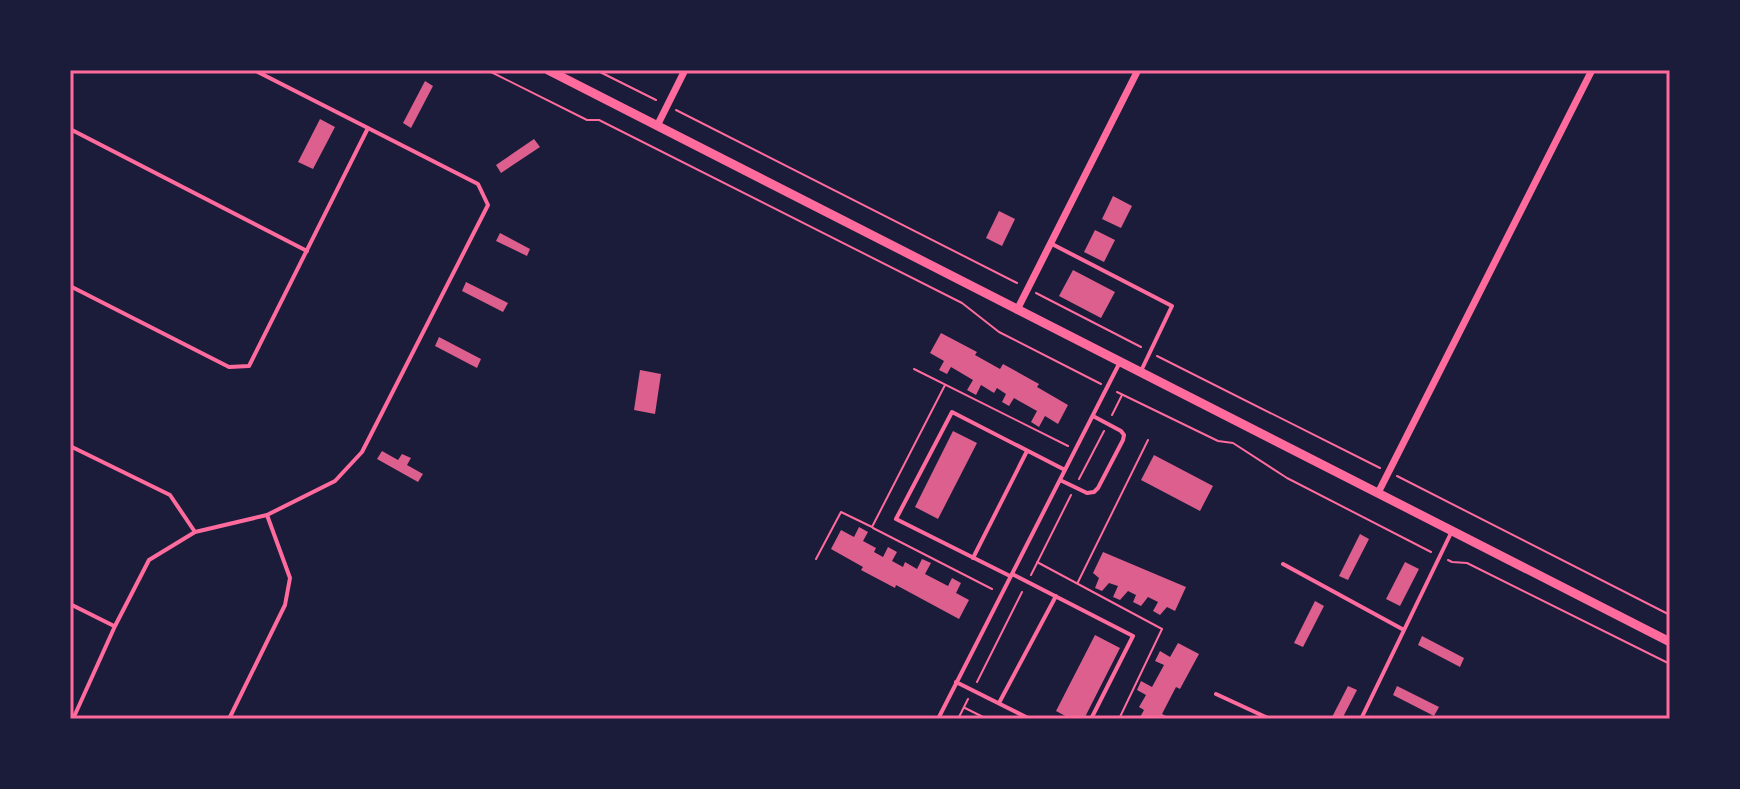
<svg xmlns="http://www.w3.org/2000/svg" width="1740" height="789" font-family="'DejaVu Sans',sans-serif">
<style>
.building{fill:#dd5f8e}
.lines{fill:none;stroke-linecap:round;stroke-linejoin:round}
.path{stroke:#ff6b9d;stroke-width:2}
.service{stroke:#ff6b9d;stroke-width:4}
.minor{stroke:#ff6b9d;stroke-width:7}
.tertiary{stroke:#ff6b9d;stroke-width:9}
.neatline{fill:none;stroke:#ff6b9d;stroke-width:3}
</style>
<rect width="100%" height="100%" fill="#1b1b3a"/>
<path class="building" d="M425,81L433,86L411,128L403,123Z
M320,119L335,127L313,169L298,162Z
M534,139L540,147L501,173L496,165Z
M1113,196L1132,206L1121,228L1102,219Z
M999,211L1015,219L1002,246L986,238Z
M1095,230L1115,240L1104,262L1084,252Z
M500,233L530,249L527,256L496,241Z
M1073,270L1115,292L1101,318L1059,296Z
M466,282L508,303L503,312L462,291Z
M941,333L977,352L975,355L1000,369L1003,364L1039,384L1037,387L1068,405L1058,424L1045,416L1039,427L1031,422L1037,411L1014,398L1009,406L1002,402L1006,394L997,388L994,393L981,385L976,395L967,390L973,380L951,367L947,374L939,370L944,361L930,353Z
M439,337L481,359L477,368L435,346Z
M640,370L661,374L655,414L634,410Z
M953,431L977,443L938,519L915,507Z
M382,451L398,460L402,454L411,458L407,465L423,474L418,482L377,459Z
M1154,455L1213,486L1200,511L1141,480Z
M859,527L868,532L863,541L876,548L874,552L883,557L888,547L897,552L892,561L903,567L905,562L917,569L922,559L931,563L925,574L948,586L952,578L961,583L956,593L969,600L959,619L896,585L895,588L861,570L863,567L831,549L841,530L854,537Z
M1360,534L1369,539L1348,580L1339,576Z
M1103,552L1186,587L1175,611L1167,607L1160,615L1153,611L1158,602L1148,597L1141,606L1133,602L1136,595L1128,591L1120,600L1113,597L1118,586L1109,583L1102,591L1095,588L1099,578L1093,573Z
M1405,562L1419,569L1400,606L1386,599Z
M1315,601L1324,606L1303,647L1294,643Z
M1095,635L1120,648L1084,719H1071L1056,711Z
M1422,636L1464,658L1460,667L1418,645Z
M1178,643L1199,654L1180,689L1176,687L1162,714L1166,716L1164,719H1139L1144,710L1139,707L1146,695L1137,690L1141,681L1152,687L1164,665L1155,661L1160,651L1170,657Z
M1348,686L1357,690L1342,719H1331Z
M1397,686L1439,707L1434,716L1393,695Z"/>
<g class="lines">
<path class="path" d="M487,70L587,120H599L962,303L999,332L1101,384
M596,70L656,100
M676,110L1017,283
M1036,293L1141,347
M1157,356L1380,468
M914,369L1068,446
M1117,392L1218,441L1233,443L1287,478L1431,552
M1112,415L1122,395
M1397,476L1670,615
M1079,479L1104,431
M873,528L992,589
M816,559L841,512L872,527L945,385
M1448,560L1452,562L1467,563L1670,664
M1037,562L1162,629L1119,719
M1031,575L1071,495
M1078,582L1148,440
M977,682L1022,592
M965,708L987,719
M958,719L968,699"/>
<path class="service" d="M70,129L307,251
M1050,243L1172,306L1141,371
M70,286L229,367L249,366L368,128
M70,446L170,495L195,532
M1060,480L1087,493L1094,492L1098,488L1123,440L1124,435L1121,431L1093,416
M973,558L1027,451
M1283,564L1404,630
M1012,574L1133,636L1091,719
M1010,576L896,519L952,412L1065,470
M70,604L114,626
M956,682L1030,719
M1216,694L1270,719
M999,703L1056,596
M73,719L115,626L149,560L195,532L267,515
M229,719L285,605L290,578L267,515L335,481L362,452L488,205L478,184L254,70
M938,719L1120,362
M1361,719L1452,531"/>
<path class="minor" d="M657,126L685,70
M1017,310L1138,70
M1378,493L1592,70"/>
<path class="tertiary" d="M548,70L1670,642"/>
</g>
<rect width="1740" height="789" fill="none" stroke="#1b1b3a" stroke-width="144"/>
<rect x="72" y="72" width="1596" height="645" class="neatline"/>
</svg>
